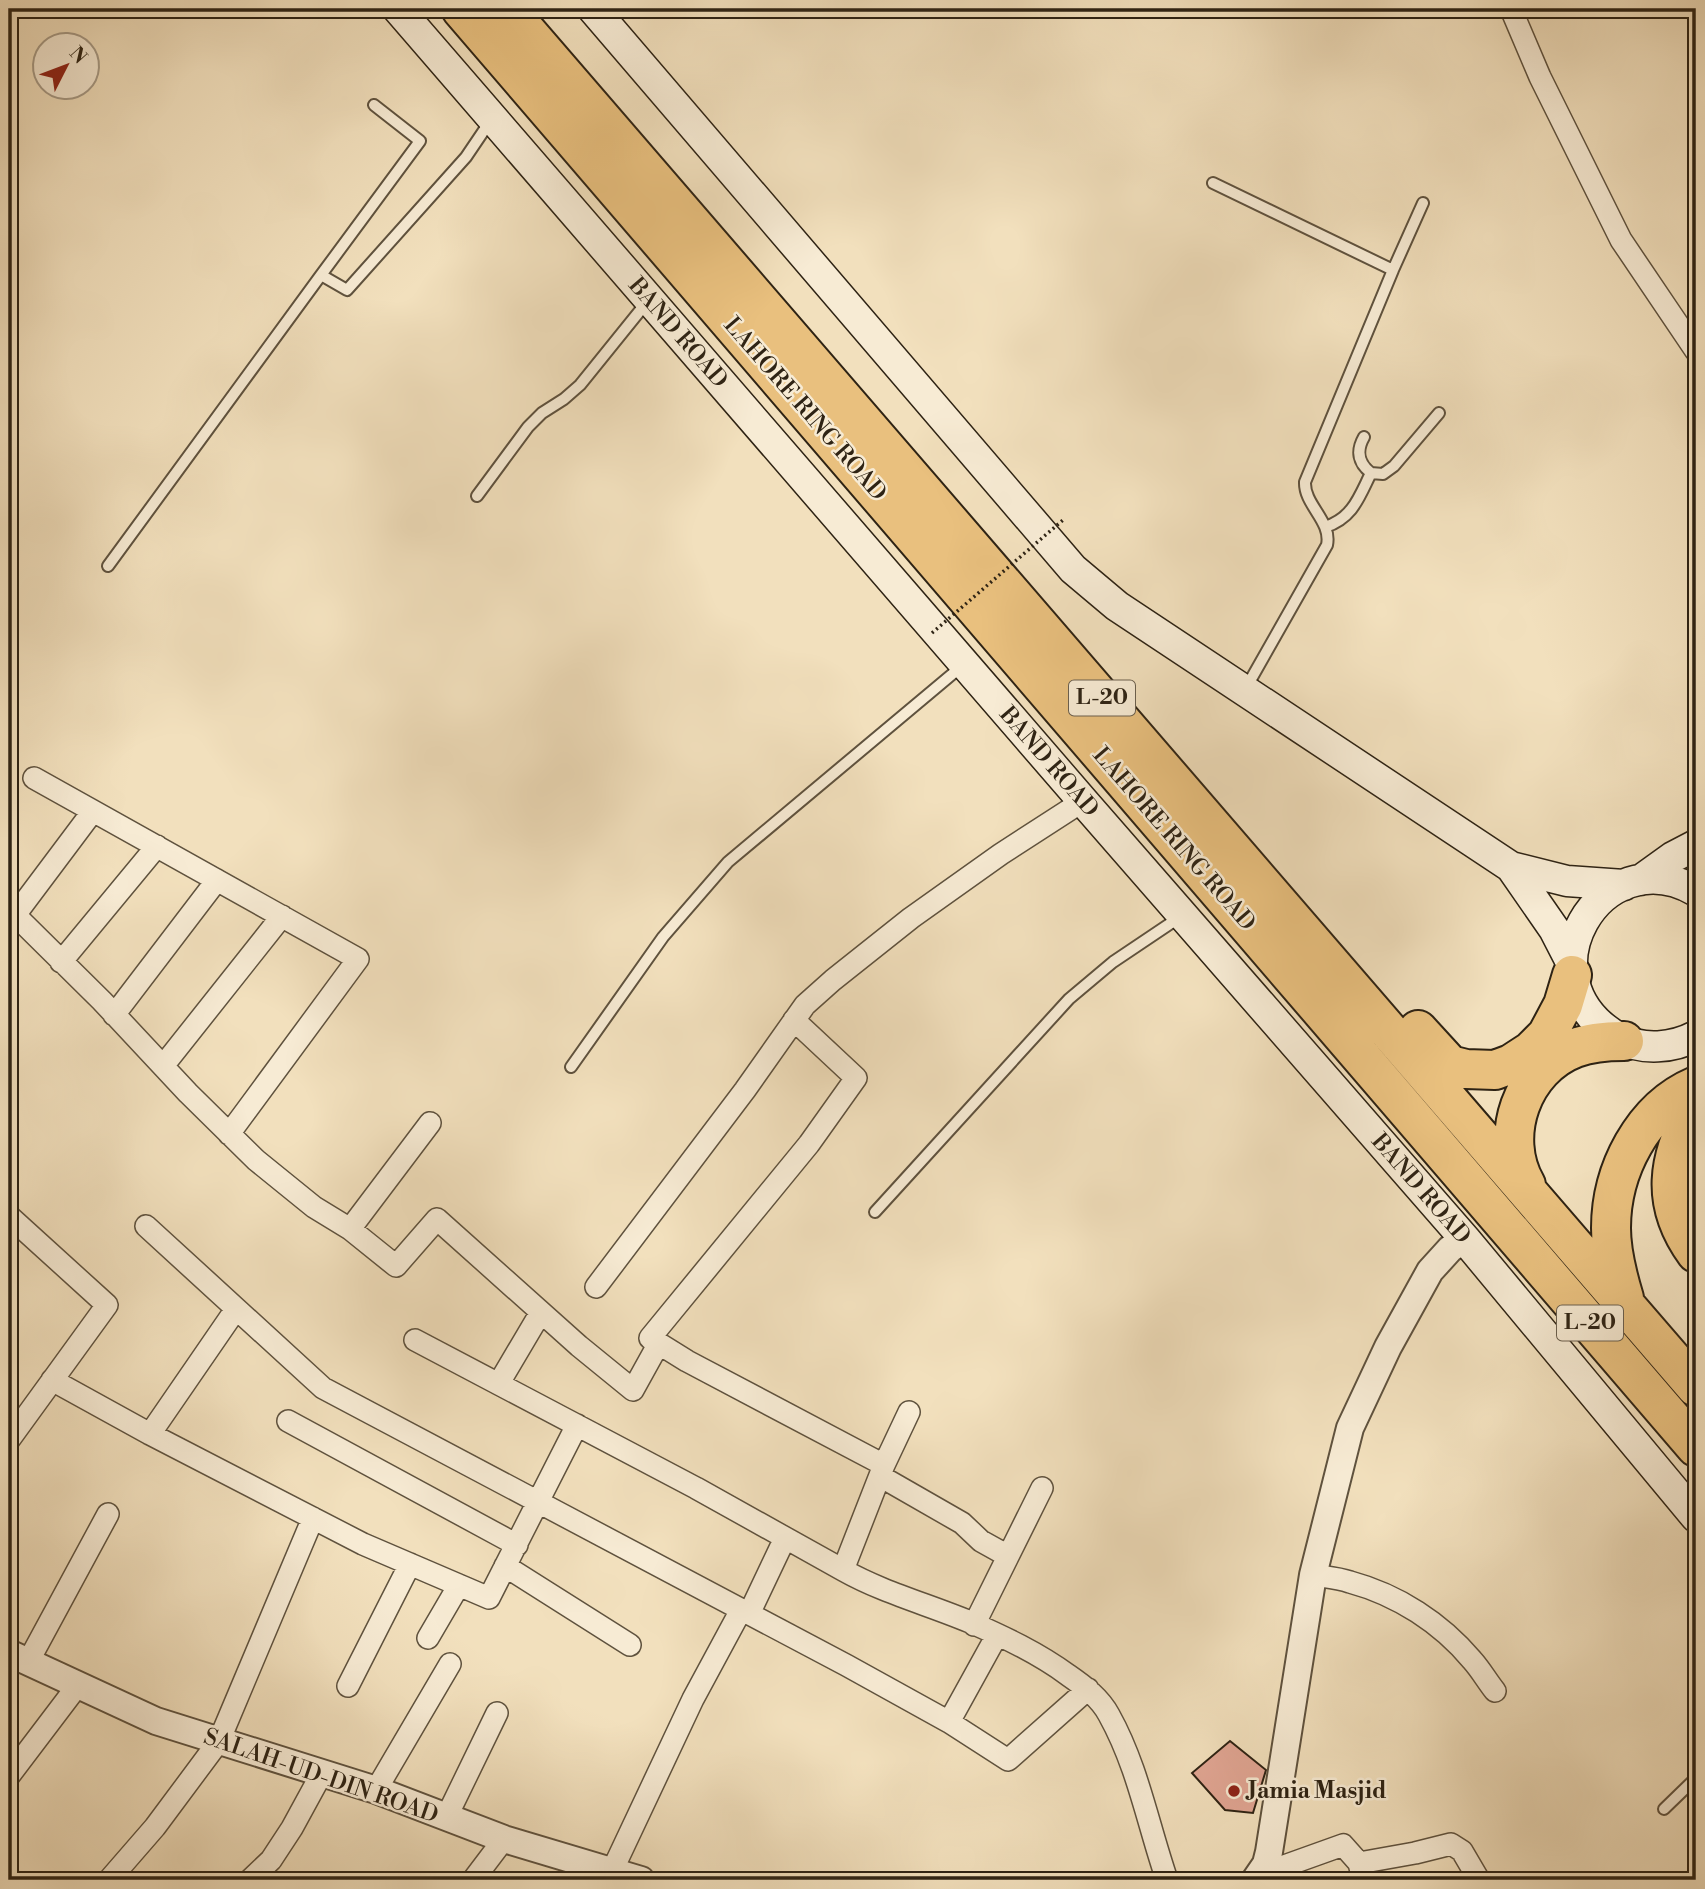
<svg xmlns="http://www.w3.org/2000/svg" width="1705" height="1889" font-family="'Libre Bodoni',serif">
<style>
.building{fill:#e1a694;stroke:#2e2314;stroke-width:2}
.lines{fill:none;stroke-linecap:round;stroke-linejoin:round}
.service-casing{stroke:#5f523e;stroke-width:14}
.minor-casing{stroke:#5f523e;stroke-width:24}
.tertiary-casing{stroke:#5f523e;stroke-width:30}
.secondary-casing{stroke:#2e2314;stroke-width:33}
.motorway-casing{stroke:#2e2314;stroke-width:42}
.service{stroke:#f7ebd4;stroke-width:10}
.minor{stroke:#f7ebd4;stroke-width:21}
.tertiary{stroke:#f7ebd4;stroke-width:26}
.secondary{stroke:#f7ebd4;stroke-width:30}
.motorway{stroke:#e9c07e;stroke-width:38}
.path-bridge{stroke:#2e2314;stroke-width:3.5;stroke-dasharray:2 3.5;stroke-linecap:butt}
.poi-dot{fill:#8f2418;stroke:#f7ebd4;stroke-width:2.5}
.labels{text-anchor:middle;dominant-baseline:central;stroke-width:5;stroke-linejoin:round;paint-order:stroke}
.shield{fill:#f7ebd4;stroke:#6a5f4e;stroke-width:2}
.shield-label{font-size:21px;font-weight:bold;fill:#2e2314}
.street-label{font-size:23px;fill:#2e2314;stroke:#f7ebd4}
.poi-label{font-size:23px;font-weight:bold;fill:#2e2314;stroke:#f7ebd4;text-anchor:start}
</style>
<rect width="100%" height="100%" fill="#f2e0bd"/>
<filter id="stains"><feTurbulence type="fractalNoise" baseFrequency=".00286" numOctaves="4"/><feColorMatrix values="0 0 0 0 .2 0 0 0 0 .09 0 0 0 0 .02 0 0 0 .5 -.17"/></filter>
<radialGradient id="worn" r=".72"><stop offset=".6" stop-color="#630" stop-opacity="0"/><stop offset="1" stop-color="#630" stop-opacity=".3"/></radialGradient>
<path class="building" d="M1230,1741L1266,1770L1253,1813L1225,1810L1192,1773Z"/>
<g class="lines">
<g class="service-casing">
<path id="service" d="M1213,183L1393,270
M321,275L420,141L374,105
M1364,437C1356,451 1358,463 1371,473
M477,496L528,427L542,413L564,399L580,385L647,302
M1325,527C1353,518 1359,497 1371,473L1383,474L1394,466L1439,413
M108,566L321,275L347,290L466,157L491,120
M1246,688L1327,545C1332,521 1304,505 1305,482L1393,270L1423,203
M571,1067L663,937L728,862L962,666
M875,1212L1069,999L1113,962L1180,917
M1664,1809L1696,1778"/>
</g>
<g class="minor-casing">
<path id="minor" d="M1511,9L1540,77L1621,240L1696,351
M34,778L358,959L229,1134
M15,915L102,1001L188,1093L256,1160L314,1207L350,1229L396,1266L437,1219L579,1346L633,1390L659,1343
M9,921L15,915L93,811
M61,962L157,846
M114,1015L217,880
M794,1020L856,1078L809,1144L650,1338L687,1361L884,1465L909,1412
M163,1066L282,916
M9,1216L107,1305L9,1440
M146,1226L323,1388L846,1665L949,1722L1008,1760L1088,1689
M350,1229L430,1123
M596,1287L745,1090L805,1005L833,980L911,918L1001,854L1083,801
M236,1309L150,1434L363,1544L489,1598L577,1425
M415,1340L696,1488L843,1570
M52,1380L150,1434
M499,1383L541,1312
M288,1421L517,1545
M884,1465L843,1570C884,1593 927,1604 970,1622C1004,1637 1038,1653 1068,1675C1084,1686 1100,1698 1109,1715C1138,1767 1148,1825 1167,1880
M880,1476L962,1523L981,1541L1008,1556
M505,1566L630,1645
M1313,1575C1325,1577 1338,1578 1350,1582C1398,1595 1441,1623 1472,1660C1481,1670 1487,1681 1495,1691
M749,1614L785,1538
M974,1625L1042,1488
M428,1638L459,1585
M28,1662L108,1514
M348,1686L410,1564
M949,1722L997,1635
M9,1776L78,1685
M376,1790L450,1664
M446,1818L497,1713
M1359,1863L1415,1853L1451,1844L1462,1851L1479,1880
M1266,1864L1276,1869L1343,1845L1359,1863L1363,1880
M612,1871L693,1699L741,1610
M109,1880L155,1827L219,1741L313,1518
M250,1880L271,1860L292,1828L322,1773
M473,1880L504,1839"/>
</g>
<g class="tertiary-casing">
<path id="tertiary" d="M9,1653L156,1721L376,1790L504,1839L641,1880
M1255,1880L1266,1864L1269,1852L1313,1575L1350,1428L1388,1347L1430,1271L1450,1249L1465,1239"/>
</g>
<g class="secondary-casing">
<path id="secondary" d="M398,9L1083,801L1465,1239L1696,1517
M593,9L1073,569L1117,606L1511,867L1567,881L1624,885
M1511,867L1554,929L1571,962
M1641,880L1673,857L1696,845
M1696,891C1601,836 1516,979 1619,1038C1643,1051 1673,1048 1696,1036"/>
</g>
<g class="motorway-casing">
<path id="motorway" d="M461,9L1696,1447
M507,9L1696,1387
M1418,1030L1450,1065L1466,1069L1495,1070L1511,1064L1531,1051L1547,1035L1563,1005L1572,975
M1696,1107C1667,1158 1660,1204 1696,1253
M1526,1185C1498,1136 1522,1068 1575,1048C1591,1042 1607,1041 1624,1041
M1624,1298C1617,1275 1611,1252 1611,1228C1611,1171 1642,1109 1696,1086"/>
</g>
<use href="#service" class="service"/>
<use href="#minor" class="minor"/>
<use href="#tertiary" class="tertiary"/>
<use href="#secondary" class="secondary"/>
<use href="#motorway" class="motorway"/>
<path class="path-bridge" d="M932,633L1063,520"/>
</g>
<circle class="poi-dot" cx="1234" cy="1791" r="7"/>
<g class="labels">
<g class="shield">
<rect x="1069" y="680.5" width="66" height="35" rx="5"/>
<rect x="1557" y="1305.5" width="66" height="35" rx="5"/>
</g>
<g class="shield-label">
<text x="1102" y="698">L-20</text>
<text x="1590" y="1323">L-20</text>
</g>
<g class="street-label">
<text transform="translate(678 333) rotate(49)">BAND ROAD</text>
<text transform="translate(805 409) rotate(49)">LAHORE RING ROAD</text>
<text transform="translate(1049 762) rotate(49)">BAND ROAD</text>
<text transform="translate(1174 839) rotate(49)">LAHORE RING ROAD</text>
<text transform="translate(1421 1189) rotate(49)">BAND ROAD</text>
<text transform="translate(321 1776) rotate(19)">SALAH-UD-DIN ROAD</text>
</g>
<g class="poi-label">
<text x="1248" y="1791">Jamia Masjid</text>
</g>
</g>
<rect width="1705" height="1889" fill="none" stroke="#f2e0bd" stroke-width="35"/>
<rect x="10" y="10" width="1684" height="1868" fill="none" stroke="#2e2314" stroke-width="3.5"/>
<rect x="18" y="18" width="1670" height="1854" fill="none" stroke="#2e2314" stroke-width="2"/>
<g transform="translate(66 66) rotate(48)"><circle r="33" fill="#f7ebd4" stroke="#a79b87" stroke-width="2"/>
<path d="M0-5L12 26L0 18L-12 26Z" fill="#8f2418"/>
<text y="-10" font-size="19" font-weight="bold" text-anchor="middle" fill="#2e2314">N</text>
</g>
<rect width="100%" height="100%" filter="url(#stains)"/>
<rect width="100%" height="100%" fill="url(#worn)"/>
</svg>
